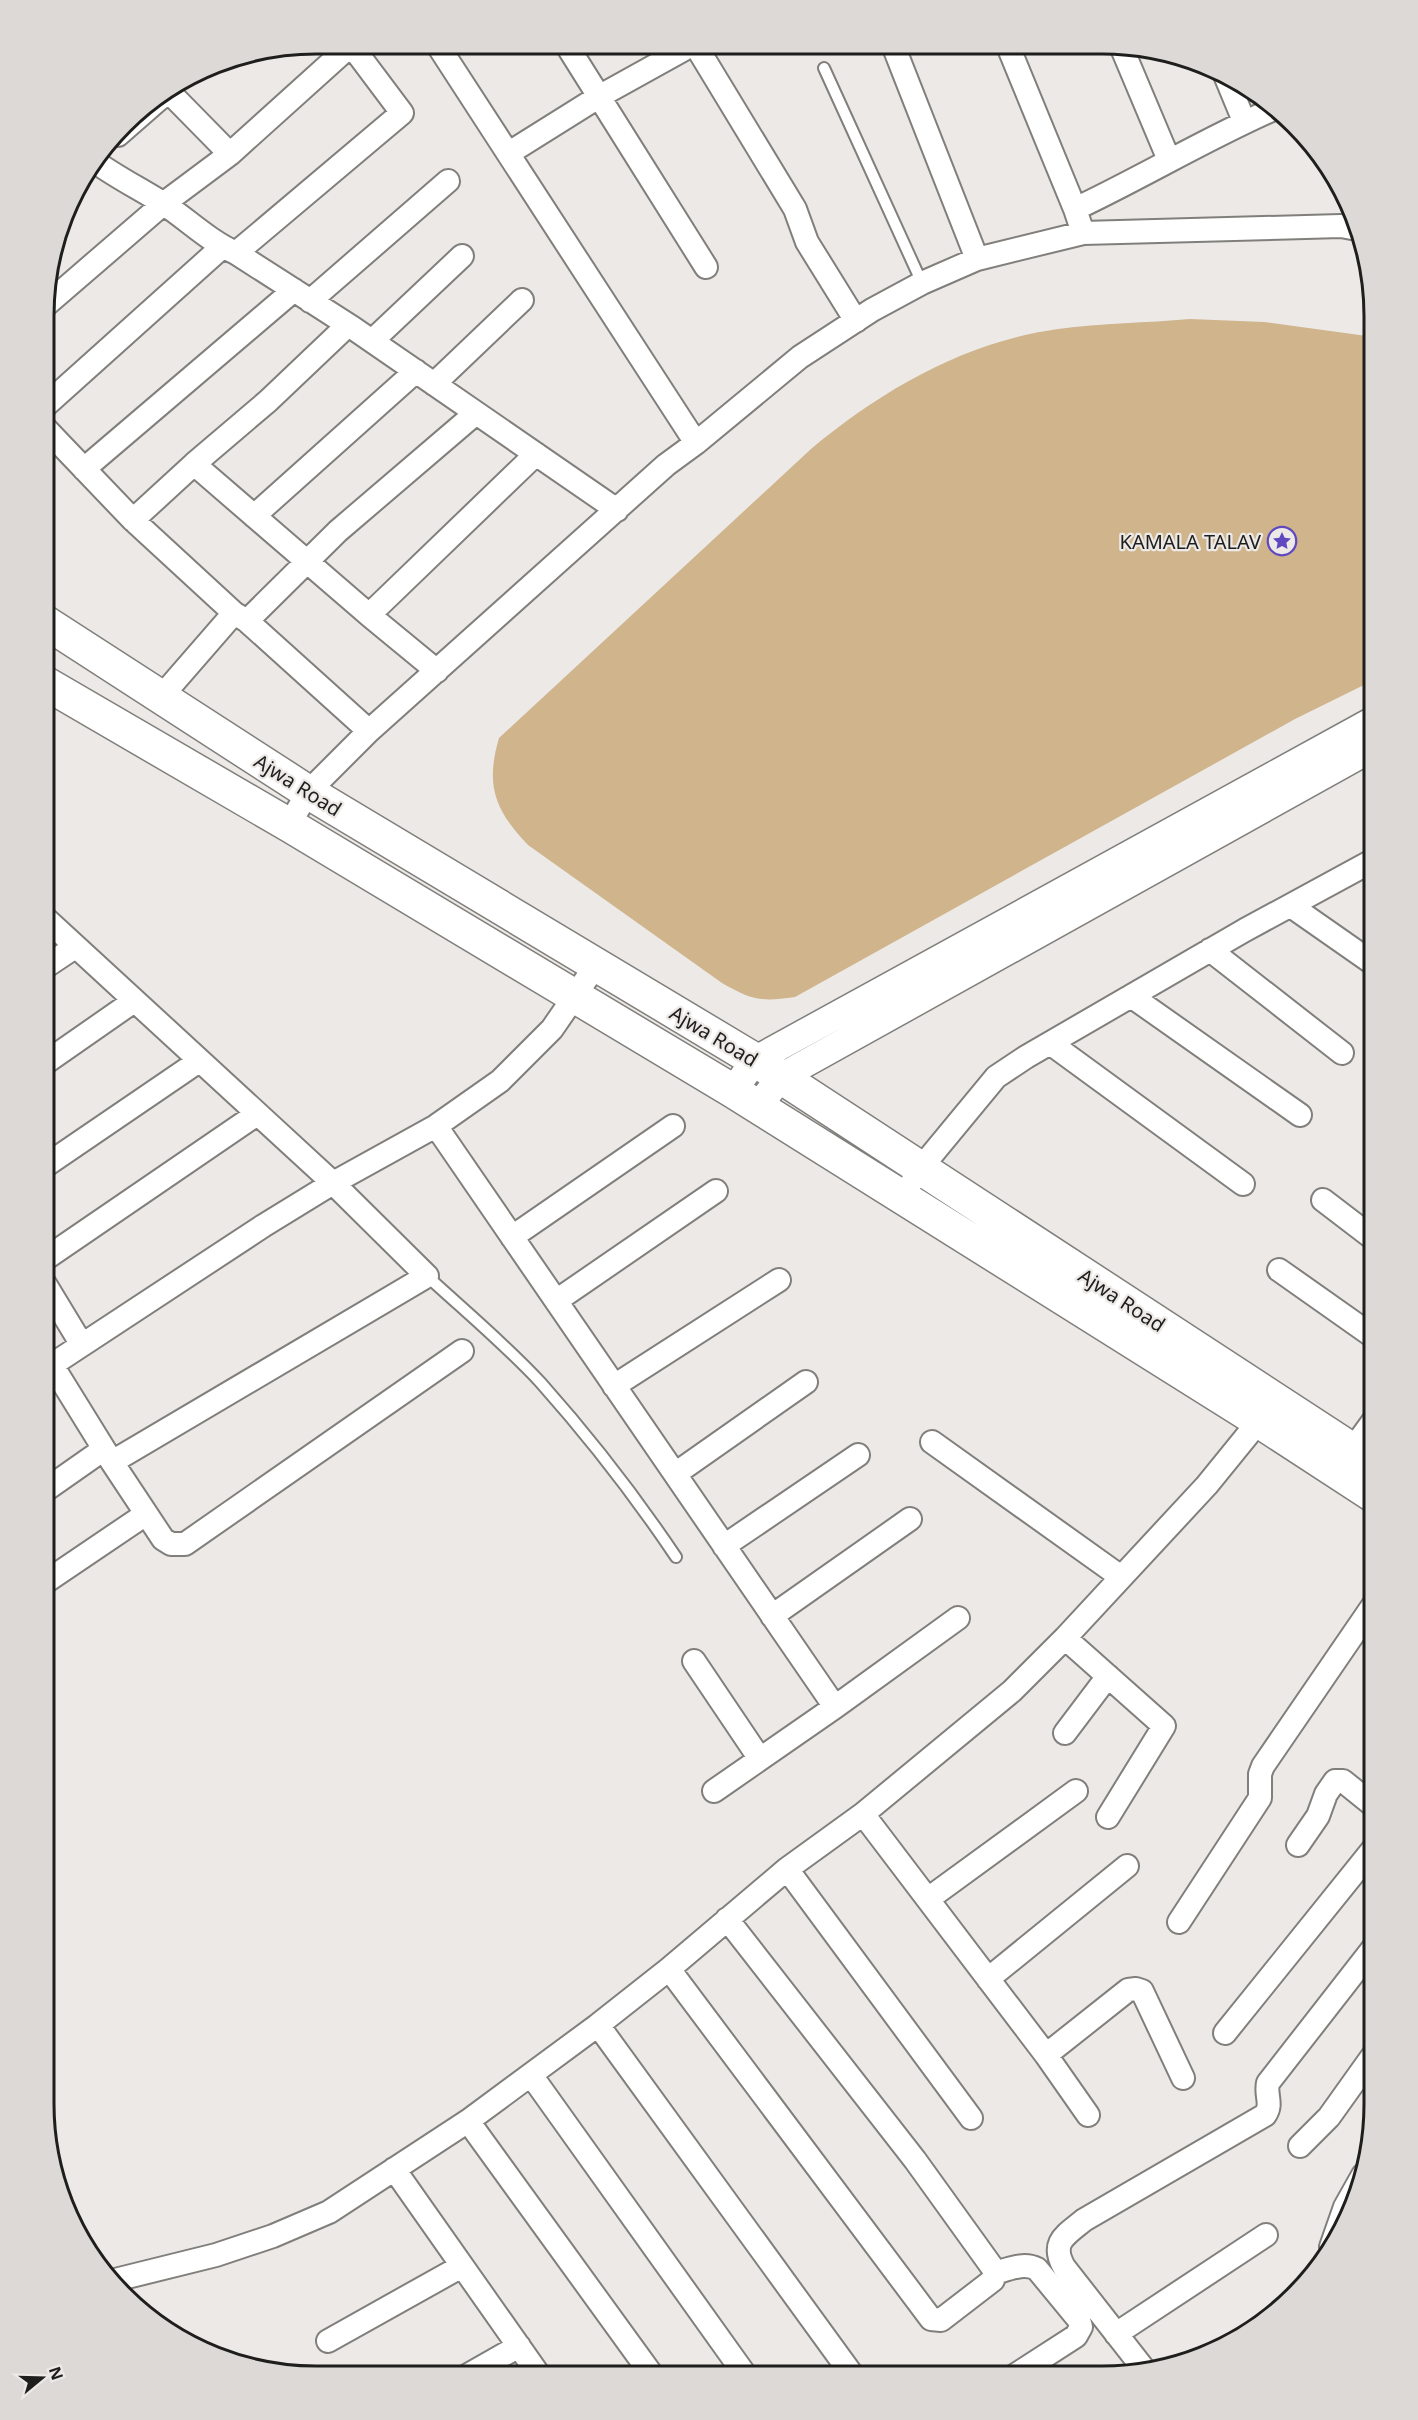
<svg xmlns="http://www.w3.org/2000/svg" width="1418" height="2420" font-family="'Noto Sans',sans-serif">
<style>
.water{fill:#cfb48c}
.lines{fill:none;stroke-linecap:round;stroke-linejoin:round}
.service-casing{stroke:#817f7c;stroke-width:14}
.minor-casing{stroke:#817f7c;stroke-width:26}
.tertiary-casing{stroke:#817f7c;stroke-width:30}
.primary-casing{stroke:#817f7c;stroke-width:36}
.service{stroke:#fff;stroke-width:10}
.minor{stroke:#fff;stroke-width:22}
.tertiary{stroke:#fff;stroke-width:27}
.primary{stroke:#fff;stroke-width:33}
.labels{text-anchor:middle;dominant-baseline:central;stroke-width:4.5;stroke-linejoin:round;paint-order:stroke}
.poi-label{font-size:20px;fill:#1e1e1c;stroke:#ece9e6;text-anchor:end}
.street-label{font-size:20px;fill:#1e1e1c;stroke:#ece9e6}
.rim{fill:none;stroke:#1e1e1c;stroke-width:3}
</style>
<rect width="100%" height="100%" fill="#ece9e6"/>
<path class="water" d="M1190,319L1264,322L1374,337V680L1295,719L795,997C760,1002 752,1000 722,983L528,845C495,810 485,786 499,738L811,449C882,390 965,342 1058,329C1102,323 1147,323 1190,319Z"/>
<g class="lines">
<g class="service-casing">
<path id="service" d="M824,68L922,283
M427,1276C465,1311 506,1345 541,1383C590,1438 635,1496 676,1557"/>
</g>
<g class="minor-casing">
<path id="minor" d="M437,44L696,443
M566,44L706,267
M893,45L977,259
M696,46L795,209L807,242L856,321
M1008,46L1075,209
M1121,46L1169,160
M1225,75L1244,121
M118,135L158,100L165,95H172L230,154
M509,153L600,96L683,50L680,45
M97,163C118,178 142,190 164,204C188,220 209,241 236,253L353,328L617,510
M1083,233L1075,209C1143,177 1207,138 1276,108
M236,253L402,113L351,45
M310,301L448,181
M46,305L163,204L230,154L352,44
M372,341L462,256
M434,384L522,300
M46,405L222,247
M46,429L133,520L234,613L247,621L369,731
M194,464L369,615L536,454
M84,469L294,290
M254,516L416,371
M133,520L194,464L268,401L348,325
M369,615L437,671
M247,621L338,531L476,413
M161,697L234,613
M289,825L308,792L369,731L666,465L696,443L800,357L872,310L922,283L977,259L1083,233L1341,226L1357,229
M1291,906L1374,964
M45,918L333,1183L427,1276L112,1462
M1210,950L1342,1053
M45,967L75,947
M1131,996L1300,1115
M1050,1043L1243,1184
M45,1063L134,1001
M436,1126L835,1707
M45,1166L199,1061
M913,1180L920,1169L996,1077L1026,1057L1245,930L1374,860
M1323,1200L1374,1239
M512,1237L673,1126
M45,1259L257,1114
M1279,1270L1374,1337
M45,1284L82,1345
M556,1301L716,1191
M52,1365L112,1462L163,1539L171,1544H185L462,1351
M44,1370L263,1226L333,1183L436,1126L500,1081L552,1029L596,965
M614,1386L779,1280
M932,1442L1121,1577
M1345,1460L1374,1420
M675,1474L806,1382
M44,1491L104,1449
M724,1546L858,1455
M44,1583L146,1514
M772,1616L910,1519
M1065,1638L1164,1726L1108,1817
M694,1661L760,1759
M1065,1733L1108,1676
M714,1791L835,1707L958,1618
M863,1814L1046,2055L1088,2115
M1298,1845L1318,1816L1326,1794L1335,1781H1343L1374,1806
M787,1869L971,2118
M928,1899L1076,1791
M1179,1922L1260,1798V1774L1263,1766L1374,1604
M669,1969L931,2319L941,2320L993,2280L995,2273L992,2267L915,2160L727,1919
M988,1979L1127,1866
M598,2025L853,2376
M1225,2033L1374,1848
M1046,2055L1128,1990L1136,1989L1142,1991L1183,2078
M531,2075L746,2376
M468,2121L652,2375
M1300,2146L1329,2117L1374,2054
M394,2169L539,2375
M1331,2247L1345,2207L1363,2175
M995,2273C1009,2269 1024,2262 1037,2269L1079,2320L1081,2327L1076,2336L1014,2376
M111,2281L216,2255L273,2236L329,2212L468,2121L598,2025L669,1969L787,1869L863,1814L1012,1691L1065,1638L1207,1485L1259,1421
M1116,2334L1266,2235
M328,2341L462,2266
M1143,2368L1064,2267C1050,2242 1066,2235 1084,2220L1265,2115C1273,2104 1265,2095 1268,2083L1374,1947
M468,2375L519,2346"/>
</g>
<g class="tertiary-casing">
<path id="tertiary" d="M733,1091L755,1060L1374,720
M758,1106L781,1077L1374,747"/>
</g>
<g class="primary-casing">
<path id="primary" d="M45,622L308,792L755,1060L1374,1464
M45,683L289,825L733,1091L1259,1421L1374,1496"/>
</g>
<use href="#service" class="service"/>
<use href="#minor" class="minor"/>
<use href="#tertiary" class="tertiary"/>
<use href="#primary" class="primary"/>
</g>
<defs>
<g id="sight-ring" transform="scale(1.5)"><circle r="9.5" fill="#ece9e6" stroke="#6048c1" stroke-width="1.5"/><path d="M0-6L1.8-2.2L6-1.7L2.9 1.2L3.7 5.4L0 3.3L-3.7 5.4L-2.9 1.2L-6-1.7L-1.8-2.2Z" fill="#6048c1"/></g>
</defs>
<g fill-rule="evenodd">
<use href="#sight-ring" x="1282" y="541"/>
</g>
<g class="labels">
<g class="poi-label">
<text x="1261" y="541">KAMALA TALAV</text>
</g>
<g class="street-label">
<text transform="translate(298 785) rotate(32)">Ajwa Road</text>
<text transform="translate(714 1036) rotate(31)">Ajwa Road</text>
<text transform="translate(1122 1300) rotate(33)">Ajwa Road</text>
</g>
</g>
<path d="M0 0H1418V2420H0ZM316 54H1102A262 262 0 0 1 1364 316V2104A262 262 0 0 1 1102 2366H316A262 262 0 0 1 54 2104V316A262 262 0 0 1 316 54Z" fill="#dcd9d6" fill-rule="evenodd"/>
<path class="rim" d="M316 54H1102A262 262 0 0 1 1364 316V2104A262 262 0 0 1 1102 2366H316A262 262 0 0 1 54 2104V316A262 262 0 0 1 316 54Z"/>
<g transform="translate(42 2378) rotate(71)" stroke="#ece9e6" stroke-width="4.5" paint-order="stroke">
<path d="M0-4.5L10 22L0 15L-10 22Z" fill="#1e1e1c"/>
<text y="-9" font-size="16" font-weight="bold" text-anchor="middle" fill="#1e1e1c">N</text>
</g>
</svg>
